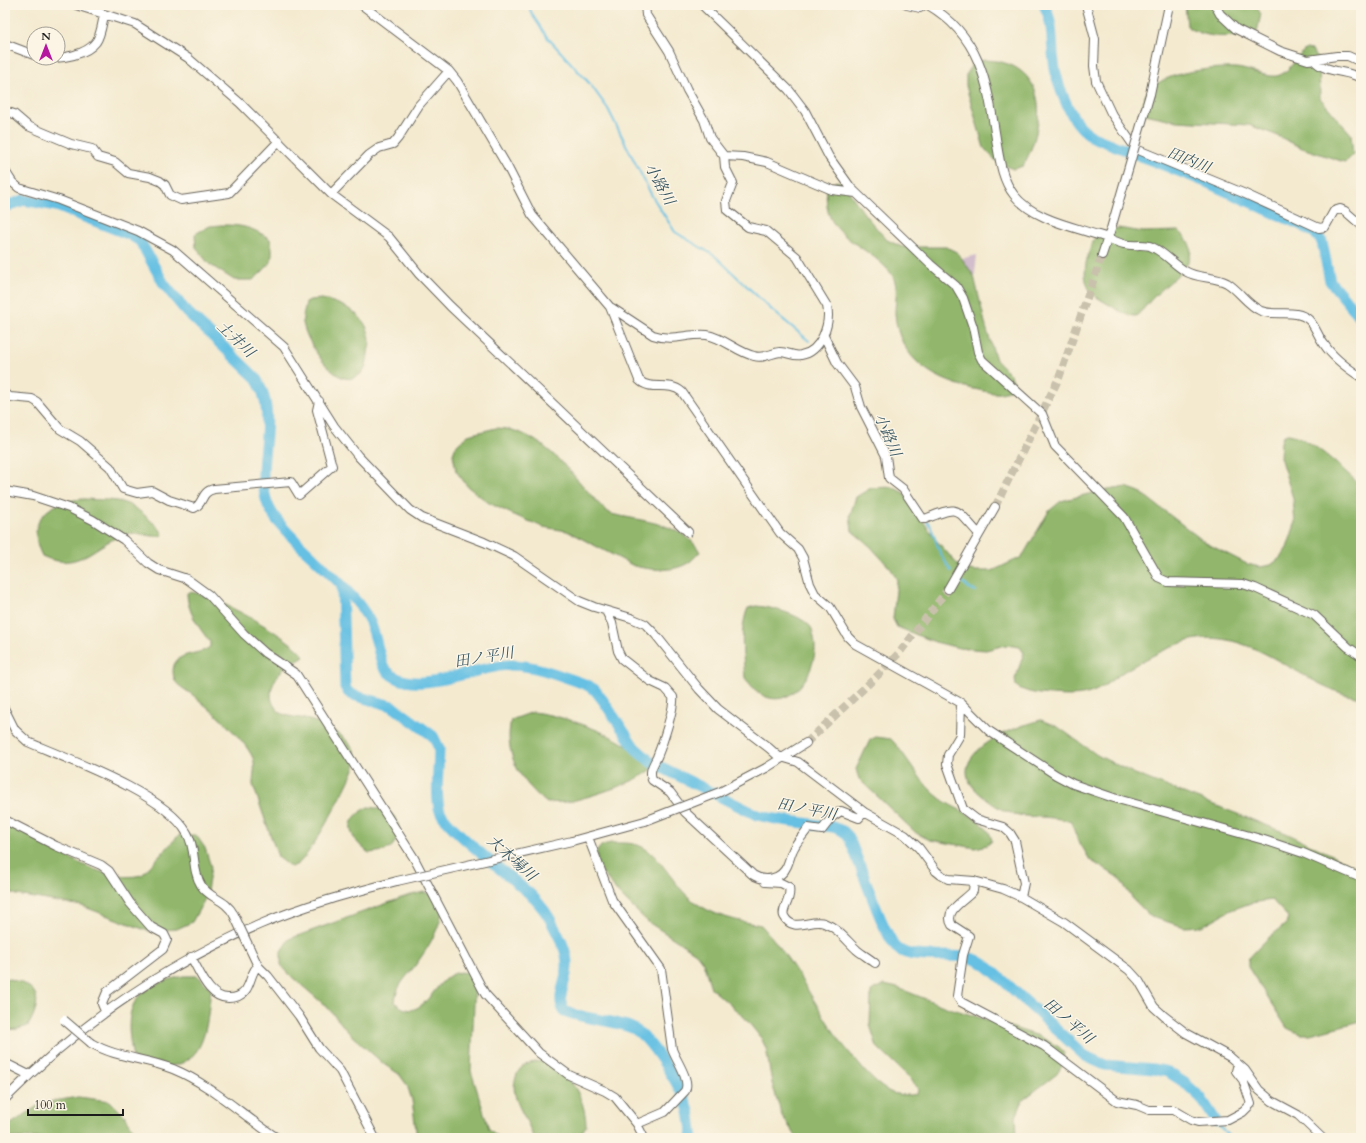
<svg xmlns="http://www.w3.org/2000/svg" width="1366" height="1143" font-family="Cardo,'Noto Serif JP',serif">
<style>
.industrial{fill:#d1bdcb}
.forest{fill:#92b76c;stroke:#576a44}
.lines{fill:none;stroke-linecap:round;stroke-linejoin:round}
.stream{stroke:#65c0e3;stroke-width:2}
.river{stroke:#65c0e3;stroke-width:11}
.minor-tunnel{stroke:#c9c1ac;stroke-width:8;stroke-dasharray:8 4;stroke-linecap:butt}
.minor-casing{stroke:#68645b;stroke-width:10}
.minor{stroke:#fff;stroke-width:8}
.minor-bridge-casing{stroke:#68645b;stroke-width:10;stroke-linecap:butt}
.minor-bridge{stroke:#fff;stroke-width:8}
.labels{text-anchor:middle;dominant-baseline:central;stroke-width:3;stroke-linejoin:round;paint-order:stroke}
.water-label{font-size:15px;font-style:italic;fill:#365562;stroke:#fcf5e5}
</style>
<rect width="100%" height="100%" fill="#fcf5e5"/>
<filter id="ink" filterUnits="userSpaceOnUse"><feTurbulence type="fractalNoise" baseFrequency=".025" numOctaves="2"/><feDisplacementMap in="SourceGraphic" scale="8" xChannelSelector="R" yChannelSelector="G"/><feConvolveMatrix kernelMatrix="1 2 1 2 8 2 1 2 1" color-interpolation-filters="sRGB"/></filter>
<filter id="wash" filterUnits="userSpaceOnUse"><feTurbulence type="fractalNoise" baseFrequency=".012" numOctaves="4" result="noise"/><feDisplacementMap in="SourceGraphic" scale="16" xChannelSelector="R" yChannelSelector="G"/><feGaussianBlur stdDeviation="0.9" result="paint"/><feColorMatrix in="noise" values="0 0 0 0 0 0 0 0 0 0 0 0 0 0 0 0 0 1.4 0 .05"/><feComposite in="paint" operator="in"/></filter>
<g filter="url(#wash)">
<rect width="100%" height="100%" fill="#f4ead0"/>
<path class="industrial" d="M977,255L974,283L956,260Z"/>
<path class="forest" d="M1185,5H1255L1261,14L1257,32C1236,38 1205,40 1187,26Z
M1306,49L1312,50L1319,60L1320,98L1351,134L1353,155L1348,160L1344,162L1302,148L1276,135L1249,125L1177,121L1145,114C1130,74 1210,67 1235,68C1247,68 1271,80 1280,75C1291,70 1297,56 1306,49Z
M984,60C1048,61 1048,122 1023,166L1013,169L998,163L984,148L966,86V75L972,64Z
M836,181L843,183L865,215L887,240L902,247H947L958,253L974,276L986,327L996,360L1011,375L1015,385C1005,397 992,393 979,390C937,382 898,361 895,313C895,299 900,285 890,272C865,242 820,237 827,189Z
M221,225C242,225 252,227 270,239C276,261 269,266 253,280H234L209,264L196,248L195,234L210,226Z
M1118,228L1143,232L1179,231C1210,257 1172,278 1155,296C1148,302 1144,310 1136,316C1125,316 1118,310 1108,304C1103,301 1097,298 1093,294C1077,278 1089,249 1097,233Z
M322,299C344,304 369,315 370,342C370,346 368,350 368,354C367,363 366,372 356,377C334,388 306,341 303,323C302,317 305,308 306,302L310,300Z
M496,428C543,428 574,479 604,509L611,514C641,521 684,523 700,552C697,555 694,558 691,561C675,573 652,570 634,566L567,531L543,527L514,515L489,503L468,487L456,471L453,454L456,446L468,435Z
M1287,434C1307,434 1346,472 1361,486V698C1303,689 1255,627 1192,640C1179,642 1141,661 1128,669C1115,676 1105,688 1090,693C1078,697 1064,696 1051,695C1038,694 1026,693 1016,686L1015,679L1024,653L1020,647L1006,645L986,650L959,648L935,642L897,627L893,619L897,580L891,569L870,546L852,531L850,515L856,497L871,488L892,487L904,493L936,540L958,565L973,571H992L1022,557L1049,511L1061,501L1096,492L1126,487L1140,492L1206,543L1247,564L1260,567L1271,565L1280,558L1287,548L1295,524L1293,498L1280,457L1281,442L1283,436Z
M84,499C117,501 126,497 151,521C156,525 161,529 163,535C151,539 139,531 127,534C93,543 81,574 42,556C24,519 50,501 84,499Z
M190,592C210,593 293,638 304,656C299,660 293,661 288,665C276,674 265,693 275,707C282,718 295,716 305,719C322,722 344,734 353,748C355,752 357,759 356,763C353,778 313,850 301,861C299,864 294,866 291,867L278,857L253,785C253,775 256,767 253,758C244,738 211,710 194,696C188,691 180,688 175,681C173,676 172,668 175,663C181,652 200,655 210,647V642C199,628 187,611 187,593Z
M756,606C771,607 799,614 810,626C812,628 813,632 813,634C823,662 795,713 762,695C755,691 750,684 745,678C743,655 739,629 748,608Z
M533,712C571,717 629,738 653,768C639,782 592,796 572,801C564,803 555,802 547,803C521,782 503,755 511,720Z
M1041,720L1058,727L1097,755L1135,774L1286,833L1361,869V1021L1310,1034H1300L1287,1028L1248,967V959L1267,939L1286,924L1288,917L1272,900L1251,903L1231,910L1202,926L1185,927L1151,917L1133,899L1119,878L1090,860L1077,838L1071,822C1050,814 1026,820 1005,811C996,807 987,800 980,794C937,757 1012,727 1041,720Z
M876,737L891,739C909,758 920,784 941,799C957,811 989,819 992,841L987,845L976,848L930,840L916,833L859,779L856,769L870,740Z
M368,807C387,809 404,815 397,837C396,841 392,848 388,849C383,852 375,852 369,853C348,837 342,821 368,807Z
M5,822C43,839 99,886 142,875L179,835H196L205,848L211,867L206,897L192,922L177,929L148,931L82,906L17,895L5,890Z
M611,843C622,843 635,842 644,848C661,857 675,887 692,900C712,916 737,921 761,925C800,966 820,1021 858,1063C866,1073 878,1086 890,1092C897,1095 909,1096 917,1094L918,1089L910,1078L877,1047L870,1025L871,991L884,985L898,988L946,1007L1039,1036L1059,1047L1064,1052L1062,1066L1057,1074L1023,1100L1016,1117L1017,1138H797L782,1116L772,1083L766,1048L761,1038L745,1018L711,988L703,962L696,953L648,922L621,896L597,866V851L602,845Z
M424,892L438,897L443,903C442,927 428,948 414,967C405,979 396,986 395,1002C420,1027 433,984 451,975C459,971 464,972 472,974L475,981L471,1071L489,1129L500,1138H417L412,1100L407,1085L399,1074L385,1065L351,1035L328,1008L292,977L281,965V951L289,939L407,896Z
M183,976H198L211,989C207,1019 208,1061 171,1066C157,1068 145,1065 133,1058C123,1008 130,988 183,976Z
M5,978C37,985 45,996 28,1026L18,1029L5,1030Z
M545,1061C570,1072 586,1099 586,1126L578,1138H533C529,1118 508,1099 516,1077C520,1063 532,1062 545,1061Z
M78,1097L110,1101L125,1116L139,1138H5V1128L42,1103Z"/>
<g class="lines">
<path class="stream" d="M528,5L533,16L547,37L590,84L608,109L652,196L675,232L715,256L773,311L809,341
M927,521L931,527L940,553L951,571
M959,579L970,589L976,591
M1218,1124L1230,1138"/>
<path class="river" d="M1044,5C1054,23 1051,42 1054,62C1056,81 1068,114 1081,127C1084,131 1089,134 1093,137L1208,183L1301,225L1315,233L1322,242L1330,281L1361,318
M5,207L24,200L56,206L130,235L140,241L164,284L185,310L255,377C282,416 252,464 268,505C274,519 286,531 296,541C317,562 358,596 370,622C376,636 378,652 383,666C407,703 475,665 510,665C536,665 562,676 587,685L595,690L602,699L635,748L651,762L757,815L775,819L833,827L843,831L848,836C859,859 883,936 898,949C914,961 950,953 970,958C980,960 987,966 994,972L1085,1056L1105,1065L1154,1069L1168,1072L1185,1083L1201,1098L1216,1121
M342,587L345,687L348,692L353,695L392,706L433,736L439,748C439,767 435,789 439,808C442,826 514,879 531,895C540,904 549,916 554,927C560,938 567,951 567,964C568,980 555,996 564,1011C585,1020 611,1019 632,1028C650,1036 682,1089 688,1108C691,1117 691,1128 693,1138"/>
</g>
</g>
<g filter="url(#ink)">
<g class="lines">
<path class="minor-tunnel" d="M995,507L1059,378L1102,255
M806,743L879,674L900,652L948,589"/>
<g class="minor-casing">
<path id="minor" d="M76,5L135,24L188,58L240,103L331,194L389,237L419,274L450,306L688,532
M362,5L449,71L457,81L507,166L532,215L610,307L639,380C651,392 668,380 682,392L780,533L798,549L803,558L810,584L815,594L830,607L848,637L855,644L961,703L989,731L1056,775L1073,784L1114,798L1264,840L1303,853L1361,878
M702,5L789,90L805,111L829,157L851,188L930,264L956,286L963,298L973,327L978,352L982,360L1042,414L1055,446L1124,517L1159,578L1168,582L1243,584L1255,588L1314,615L1348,647L1361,656
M907,5L920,8L923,5
M928,5C983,37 988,88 997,145C1000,163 1003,181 1014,195C1033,219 1070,226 1098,235C1107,237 1115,242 1124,244C1134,247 1143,243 1152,247C1164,252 1173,264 1185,271C1198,279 1214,276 1227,283C1240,291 1247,305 1261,311C1276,317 1296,308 1309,320C1316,327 1318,337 1324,344C1333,358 1347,368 1361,377
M1086,5L1095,39L1094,66L1096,81L1111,113L1136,149L1243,193L1319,228L1325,227L1334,211L1340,209L1345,211L1361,225
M1215,5L1220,14L1236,29L1280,51L1308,60L1337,56H1348L1361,62
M5,44L34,55
M47,58C62,59 86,55 96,42C101,35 102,24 104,15
M1314,60C1324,73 1347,70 1361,78
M1150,94L1169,5
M5,111L14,114L28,126L71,144L92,149L98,157L115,162L128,173L150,177L160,181L165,185L170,195L181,200L229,193L279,141
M724,156L743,157L767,162L832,190L856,193
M5,171L12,182L19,188L59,200L138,231L173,250L284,347L334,426L358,456L410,510L422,518L484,542L514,556L579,601L594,607L631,618L645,624L655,634L699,689L718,709L769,748L778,756L798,762L864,812L905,835L919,848L936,871L941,875L948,879L974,881L1003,889L1021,897L1064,922L1129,970L1139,981L1154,1007L1164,1016L1186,1033L1230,1057L1245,1070L1259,1090L1272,1101L1298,1115L1322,1138
M331,194L369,155L379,148L393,144L398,138L419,105L449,71
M1102,255L1109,234
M612,308L653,335C672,342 688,333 707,335C724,338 737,352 754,356C764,359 771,353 780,352C788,352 794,357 801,355C821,352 831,324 827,306L797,257L766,231L748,227L727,210L726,201L733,183L725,167L724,156L710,138L704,120L687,90L669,51L646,15L645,5
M824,336L837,363L855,387L861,407L886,456L889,478L903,489L923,519H925C960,505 954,507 979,534
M5,394L10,397L32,399L37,402L60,429L80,441L110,467L123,489L137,493L152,491L169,500L194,508C204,504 200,492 214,489L291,482L299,495L332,466L317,410L319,401
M5,491L33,496L69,508L93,520L124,540L148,563L159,570L187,579L209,595L244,634L265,653L296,674L414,858L485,994L539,1053L569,1075L605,1091L615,1097L637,1124L644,1138
M948,589L995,507
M606,611L612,623L618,651L622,659L650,681L665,688L673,697C675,707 662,745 657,757C653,766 649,769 652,780L670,792L685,812L753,875C764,882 781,880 787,866C790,859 791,852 795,846C798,840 804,835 808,828L822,830L832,817L841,811L859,818L864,812
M961,703L960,735L948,755L947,764L963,809L976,819L1003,827L1010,833L1015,841L1024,883L1021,897
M5,710L15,730L28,742C70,760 165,794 187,833C197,850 191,869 201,885C209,899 225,898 234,915
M766,768L806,743
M5,820L56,846L101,865L109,871L130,903L151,927L164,934L167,940L163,949L107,992L102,1004L105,1011
M588,837L612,900L661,969L672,1049C676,1061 691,1080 685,1091L665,1112L637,1124
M572,841L645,821
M974,881L973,891C966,900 943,910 952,925L969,936L963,955L957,996L961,1002L1044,1046L1117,1101L1137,1105L1149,1110H1174L1191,1120L1198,1122L1228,1120L1243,1112L1251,1104L1243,1080L1236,1071L1238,1064
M765,882L781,883L789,887C792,900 781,909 784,916C793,934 812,918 824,923C838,928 847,941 857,950C863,955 869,958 875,963
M250,949L258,966L268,976L299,1016L319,1048L340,1071L375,1138
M191,957C200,972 209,999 229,998C235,998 241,996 245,991C251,984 251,971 258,966
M91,1043C116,1058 146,1058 173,1069C212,1085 242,1115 277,1138
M5,1063L29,1075
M5,1099C79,1024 165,965 261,924C305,905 351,893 397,881"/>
</g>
<use href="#minor" class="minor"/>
<g class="minor-bridge-casing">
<path id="minor-bridge" d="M1110,232L1150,94
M645,821L720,792L766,768
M397,881L572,841
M234,915L250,949
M64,1020L91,1043"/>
</g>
<use href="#minor-bridge" class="minor-bridge"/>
</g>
</g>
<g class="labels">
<g class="water-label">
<text transform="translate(1189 160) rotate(22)">田内川</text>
<text transform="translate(660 184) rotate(61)">小路川</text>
<text transform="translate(236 339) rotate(44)">土井川</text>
<text transform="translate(888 435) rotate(67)">小路川</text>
<text transform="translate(484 657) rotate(-9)">田ノ平川</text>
<text transform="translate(807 809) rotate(11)">田ノ平川</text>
<text transform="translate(512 858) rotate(42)">大木場川</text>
<text transform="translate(1069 1021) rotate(41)">田ノ平川</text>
</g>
</g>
<rect width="1366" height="1143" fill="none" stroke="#fcf5e5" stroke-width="20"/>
<g transform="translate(46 46)"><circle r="19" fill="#fcf5e5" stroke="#a29e95"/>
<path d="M0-3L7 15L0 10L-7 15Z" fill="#b5179e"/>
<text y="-6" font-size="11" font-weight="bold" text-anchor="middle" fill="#1c1c1c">N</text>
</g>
<path d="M28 1109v6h95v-6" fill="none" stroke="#1c1c1c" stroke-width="2"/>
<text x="34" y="1109" font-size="12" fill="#1c1c1c" stroke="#fcf5e5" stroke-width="3" paint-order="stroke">100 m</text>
</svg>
